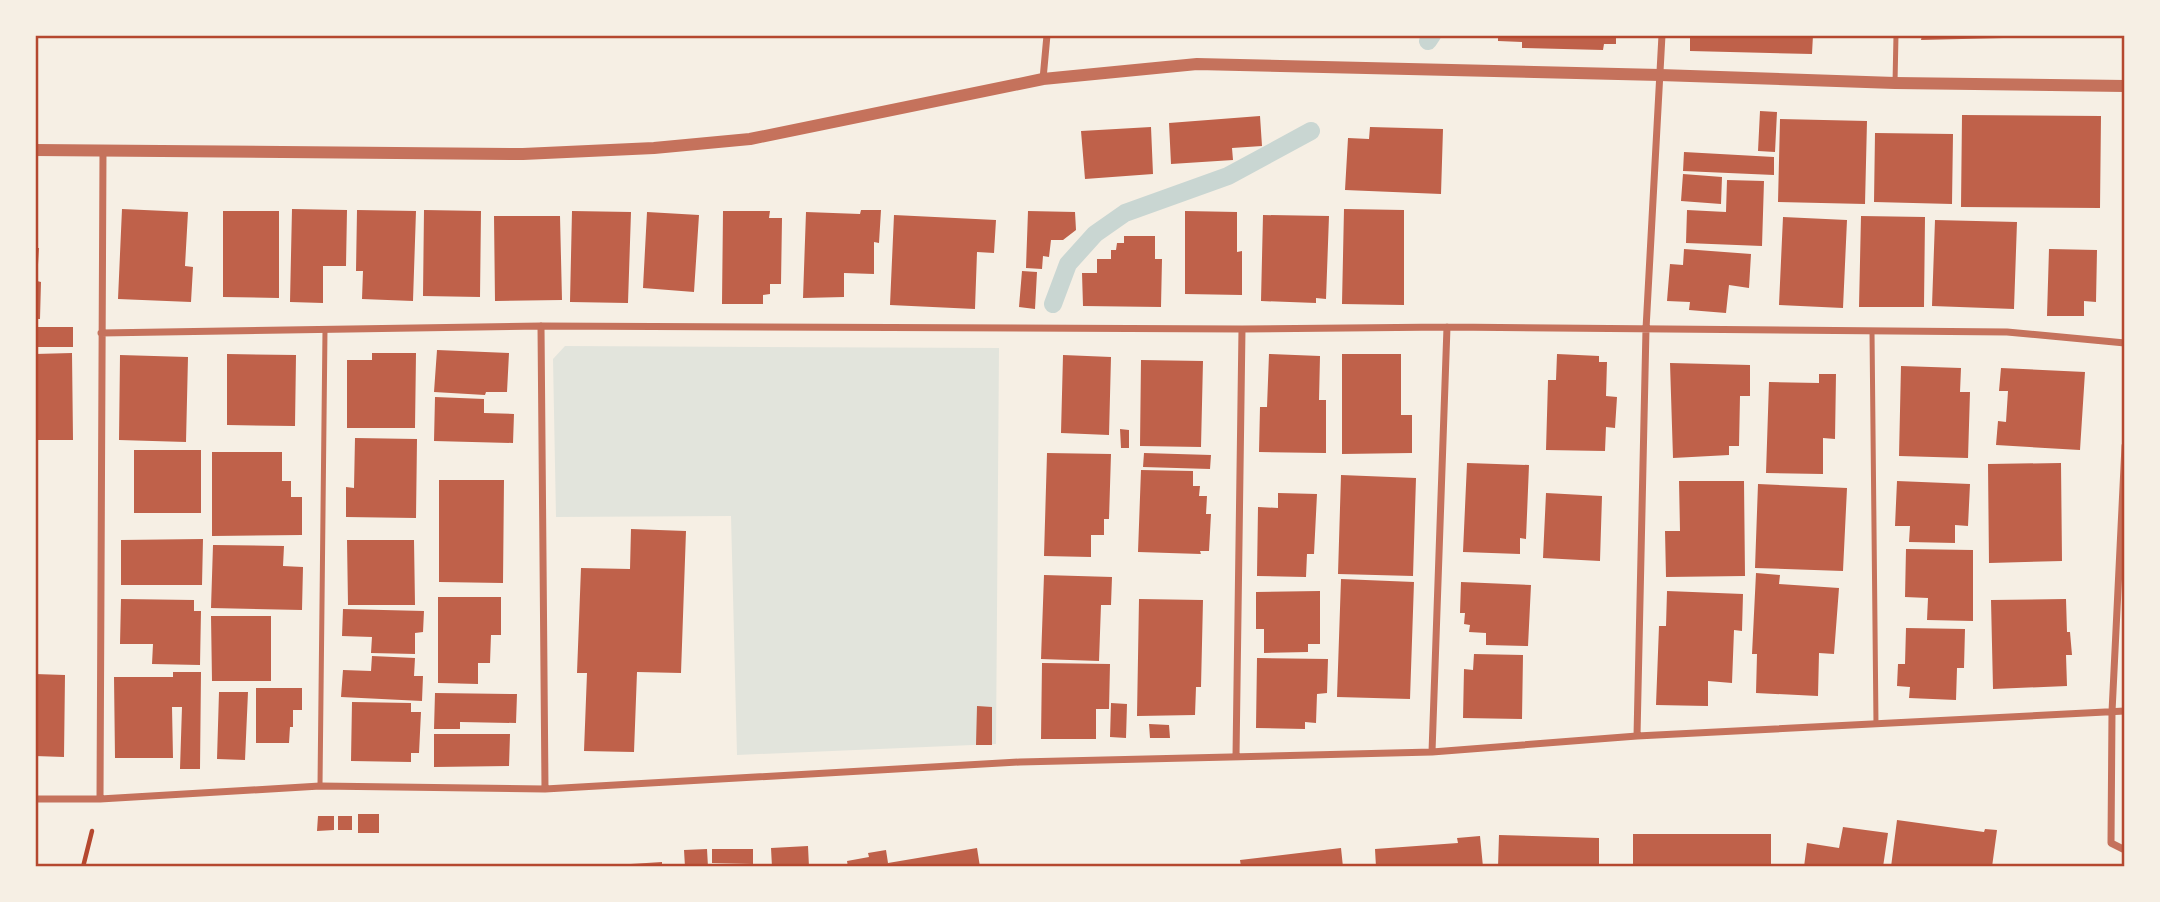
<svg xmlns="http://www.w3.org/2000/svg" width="2160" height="902" font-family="'IBM Plex Sans',sans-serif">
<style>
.green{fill:#e2e4dc}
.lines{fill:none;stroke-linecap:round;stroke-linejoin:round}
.stream{stroke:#c9d6d2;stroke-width:18}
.building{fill:#bf614a}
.path{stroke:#b5482f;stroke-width:4.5}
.service{stroke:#c5725c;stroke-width:5}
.minor{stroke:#c5725c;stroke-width:7}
.tertiary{stroke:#c5725c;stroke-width:12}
.neatline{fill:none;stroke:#b5482f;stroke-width:2.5}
</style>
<rect width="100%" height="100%" fill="#f6efe4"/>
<path class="green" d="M565,346L999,348L996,744L737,755L731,516L556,517L553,359Z"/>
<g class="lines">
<path class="stream" d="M1428,41L1432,35
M1053,304L1068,264L1095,234L1125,213L1228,176L1311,131"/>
</g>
<path class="building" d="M1498,35H1616V44H1604L1603,50L1522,48V42L1498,41Z
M1690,35H1813L1812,54L1690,51Z
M1922,35H2048V37L1921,40Z
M1760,111L1777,112L1775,152L1758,151Z
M1962,115L2101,116L2100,208L1961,207Z
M1260,116L1262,146L1232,148L1233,160L1171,164L1169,123Z
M1780,119L1867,121L1865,204L1778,202Z
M1151,127L1153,174L1085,179L1081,131Z
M1370,127L1443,129L1441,194L1345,190L1348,138L1369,139Z
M1875,133L1953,134L1952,204L1874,202Z
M1684,152L1774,157V175L1683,171Z
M1683,174L1722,177L1721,204L1681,201Z
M1727,180L1764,181L1762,246L1686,243L1687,210L1726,212Z
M122,209L188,212L185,266L193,267L191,302L118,299Z
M292,209L347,210L346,266H323V303L290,302Z
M1344,209L1404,210V305L1342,304Z
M357,210L416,211L413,301L362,299L363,271H356Z
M424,210L481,211L480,297L423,296Z
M861,210H881L879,243L874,242V274L844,273V297L803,298L806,212L860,214Z
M223,211H279V298L223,297Z
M572,211L631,212L628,303L570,302Z
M723,211H770L769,218H782L781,284H770V294L763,295V304H722Z
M1028,211L1075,212L1076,230L1063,240H1051L1049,257L1043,256L1042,269L1026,268Z
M1185,211L1237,212V252L1242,251V295L1185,294Z
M647,212L699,215L694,292L643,288Z
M894,215L996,220L994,253L977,252L975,309L890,305Z
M1263,215L1329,216L1326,299L1316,298V303L1261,301Z
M494,216H560L562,300L495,301Z
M1861,216L1925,217L1924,307H1859Z
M1783,217L1847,220L1843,308L1779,305Z
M1935,220L2017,222L2014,309L1932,306Z
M1124,236H1155V259H1162L1161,307L1083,306L1082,273H1097V259H1111V250H1116L1117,243H1124Z
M35,248H39L37,281L41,282L40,319H35Z
M1684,249L1751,254L1749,288L1729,285L1726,313L1689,310L1690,302L1667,301L1670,264L1683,265Z
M2049,249L2097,250L2096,302L2084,301V316H2047Z
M1022,271L1037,272L1035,309L1019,307Z
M35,327H73V347H35Z
M437,350L509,353L507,392H486L485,395L434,392Z
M72,353L73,440H35V354Z
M372,353H416L415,428H347V360H372Z
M227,354L296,355L295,426L227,425Z
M1269,354L1320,356L1319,400H1326V453L1259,452L1260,407H1267Z
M1342,354H1401V415H1412V453L1342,454Z
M1557,354L1599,356V362H1607L1606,396L1617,397L1615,428L1606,427L1605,451L1546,450L1548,380H1556Z
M120,355L188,357L186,442L119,440Z
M1063,355L1111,357L1109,435L1061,433Z
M1141,360L1203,361L1201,447L1140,446Z
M1670,363L1750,365V396H1740L1739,446H1729V455L1673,458Z
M1901,366L1961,368L1960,392H1970L1968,458L1899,456Z
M2001,368L2085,372L2080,450L1996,445L1998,421L2006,422L2008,391H1999Z
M1819,374H1836L1835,439L1823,438V474L1766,473L1769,382L1819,383Z
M435,397L484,399V413L514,414L513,443L434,441Z
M1120,429L1129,430V448H1121Z
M355,438L417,439L416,518L346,517V487L354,488Z
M134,450H201V513H134Z
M212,452H282V481H291V497H302V535L212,536Z
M1047,453L1111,454L1109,519H1104V535H1091V557L1044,556Z
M1144,453L1211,455L1210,469L1143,467Z
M1467,463L1529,465L1526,539L1520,538V554L1463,552Z
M2061,463L2062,561L1989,563L1988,464Z
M1141,470L1193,471V486H1200L1199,496H1207L1206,514H1211L1209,551H1200L1201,554L1138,552Z
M1341,475L1416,478L1413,576L1338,574Z
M439,480H504L503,583L439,582Z
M1679,481H1744L1745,576L1666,577L1665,531H1680Z
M1897,481L1970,484L1968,526L1955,525V543L1909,542L1910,526H1895Z
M1758,484L1847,488L1843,571L1755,568Z
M1278,493L1317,494L1314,554H1307L1306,577L1257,576L1258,507L1278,508Z
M1546,493L1602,496L1600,561L1543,558Z
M631,529L686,531L681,673L637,672L634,752L584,751L587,673H577L581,568L630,569Z
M203,539L202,585H121V540Z
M347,540H414L415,605H348Z
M213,545L284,546L283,566L303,567L302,610L211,608Z
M1906,549L1973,550V621L1927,620L1928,598L1905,597Z
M1756,573L1780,575L1779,584L1839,588L1834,654L1819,653L1818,696L1756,693L1757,654H1752Z
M1044,575L1112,577L1111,605H1101L1099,661L1041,659Z
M1341,579L1414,582L1410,699L1337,697Z
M1461,582L1531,585L1528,646L1486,645V633L1469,632L1470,625L1464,624L1465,613H1460Z
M1320,591V644H1308V652L1264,653V629H1256V592Z
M1667,591L1743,594L1742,631L1734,630L1732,683L1708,681V706L1656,705L1659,626H1666Z
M438,597H501V635H491L490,663H478V684L438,683Z
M121,599L194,600V611H201L200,665L152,664L153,644H120Z
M1139,599L1203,600L1201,687H1196L1195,715L1137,716Z
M2066,599L2067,632H2070L2072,655H2066L2067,686L1993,689L1991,600Z
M343,609L424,611L423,632L415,633V654L371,653L372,637L342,636Z
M211,616H271V681H212Z
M1906,628L1965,629L1964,668H1957L1956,700L1909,698L1910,687L1897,686L1898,664H1905Z
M1474,654L1523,655L1522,719L1463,718L1464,669L1473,670Z
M372,656L415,658L414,676H423L422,701L341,697L343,670L371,671Z
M1257,658L1328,659L1327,693L1317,694L1316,723L1305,722V729L1256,728Z
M1042,663L1110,664L1109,709H1096V739H1041Z
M173,672H201L200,769H180L182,707H172L173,758H115L114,677H173Z
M35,674L65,675L64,757L35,756Z
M256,688H302V710H293V727H290L289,743H256Z
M219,692H248L245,760L217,759Z
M435,693L517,694L516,723L460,722V729H434Z
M352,702L411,703V712H421L419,753H411V762L351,761Z
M1111,703L1127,704L1126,738L1110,737Z
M977,706L992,707V745H976Z
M1149,724L1169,725L1170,738H1150Z
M434,734H510L509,766L434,767Z
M358,814H379V833H358Z
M318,816H334V830L317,831Z
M338,816H352V830H338Z
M1897,820L1984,832L1985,829L1997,830L1992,867H1891Z
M1843,827L1888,833L1883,867H1804L1807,843L1839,848Z
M1633,834H1771V867H1662L1661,865H1633Z
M1499,835L1599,838V867H1498Z
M1480,836L1483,867H1376L1375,849L1458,843L1457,838Z
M808,846L809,867H772L771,848Z
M977,848L980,867H848L847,861L869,857L868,853L886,850L888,863Z
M1341,848L1343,867H1241L1240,860Z
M707,849L708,867H685L684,850Z
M712,849H753V864L712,863Z
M662,862V867H615V865Z"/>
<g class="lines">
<path class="path" d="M83,867L92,831"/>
<path class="service" d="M1895,83L1896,35
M1872,331L1876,724
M320,786L325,330"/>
<path class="minor" d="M1043,79L1047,35
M541,326L545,789
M101,333L541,326L1242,329L1447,327L2007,332L2125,343
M2125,446L2112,712L2111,843L2125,850
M1637,736L1646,329L1662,35
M1432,752L1447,327
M1236,757L1242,329
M35,799H100L320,786L545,789L1020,762L1432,752L1637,736L2125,711
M100,799L103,150"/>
<path class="tertiary" d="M35,150L523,154L654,148L750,139L1043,79L1197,64L1660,75L1895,83L2125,86"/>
</g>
<rect width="2160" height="902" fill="none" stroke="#f6efe4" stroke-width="74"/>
<rect x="37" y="37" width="2086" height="828" class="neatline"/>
</svg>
